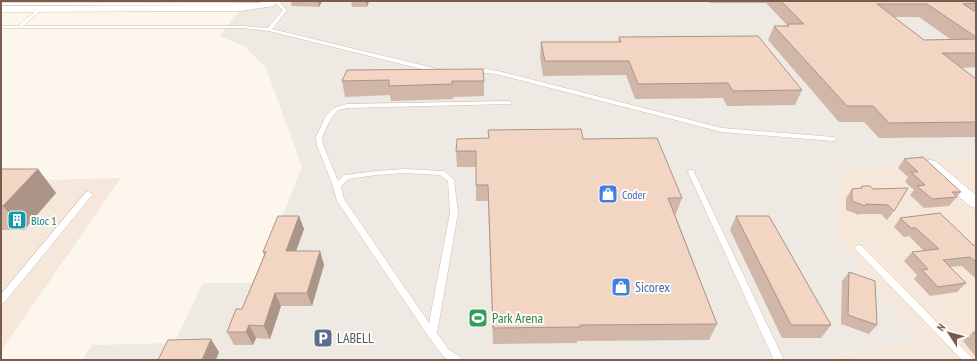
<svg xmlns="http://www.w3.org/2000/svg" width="977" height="361" font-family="'PT Sans Narrow',sans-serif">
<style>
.residential{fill:#f5e8da}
.industrial{fill:#efe9e4}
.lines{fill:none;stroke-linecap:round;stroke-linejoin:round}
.lane-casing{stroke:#d1beb0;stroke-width:1}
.street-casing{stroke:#d1beb0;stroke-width:1}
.lane{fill:#fff;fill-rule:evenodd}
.street{fill:#fff;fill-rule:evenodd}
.wall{fill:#d1b7a8;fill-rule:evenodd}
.shaded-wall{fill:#aa9588}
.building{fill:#f3d5c3;stroke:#aa9588}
.labels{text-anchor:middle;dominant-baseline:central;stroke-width:4;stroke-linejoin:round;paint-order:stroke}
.shop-label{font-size:12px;fill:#366cbe;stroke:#fffaf3;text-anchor:start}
.culture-label{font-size:12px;fill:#0d838f;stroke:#fffaf3;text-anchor:start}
.near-shop-label{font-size:14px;fill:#366cbe;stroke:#fffaf3;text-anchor:start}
.near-leisure-label{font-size:14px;fill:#27864d;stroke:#fffaf3;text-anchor:start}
.near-service-label{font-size:14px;fill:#4e5e75;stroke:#fffaf3;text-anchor:start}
</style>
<rect width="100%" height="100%" fill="#fdf6ec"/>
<path class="residential" d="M976,157V360H836L837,355L919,341L836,235L842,169Z
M121,178L1,351V181Z"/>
<path class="industrial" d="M248,1H976V157L842,170L836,235L919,342L837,355L836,360H82L92,345L174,343L203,283H256L302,167L266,68L244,46L219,36Z"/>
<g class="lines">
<g class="lane-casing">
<path id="lane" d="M277,1H284L280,3L287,10L272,29L438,69L441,71L438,73L269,31L242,28H1V26H18L39,8H41V10L23,26H242L268,28L283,10L276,4L271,5H1V3H271Z
M486,69L498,71L722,128L834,137L837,139L834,141L722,132L496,74L486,73L474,75L471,73L474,71Z
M509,101L512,103L511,104L347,108L338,110L331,118L322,137L323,145L338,181L344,175H346L376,171L405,169L442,171H444L454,180L458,213L437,333L449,350L460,357L462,360H449L443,356L429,337L337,201L333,186L317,145L316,137L326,116L334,108L347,104ZM405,173L440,175L448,181L450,213L429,323L344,199L341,187L348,179L376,175Z
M689,170H693L694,172L784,360H774L688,172Z
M86,192H89L93,194L4,303L1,304V294Z
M859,245L862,246L971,357L973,360H962L856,250L855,248L856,246Z"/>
</g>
<g class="street-casing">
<path id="street" d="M271,1L275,4L274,6L241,11L1,12V6L241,5Z
M930,160L935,161L976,195V208L971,207L925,167L923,164L925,161Z"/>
</g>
<use href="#lane" class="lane"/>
<use href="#street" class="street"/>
</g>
<path class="wall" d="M290,1H322L319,7L292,6Z
M351,1H369L367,7H352Z
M470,1H499V2H470Z
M708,1H976V67L960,68L976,79V137L879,138L864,122H839L768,40L774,26H786L787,25L766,3H710ZM894,17H919L950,39L924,40Z
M619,37L802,90L795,105L727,106L723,98L635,99L626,75L543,76L540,56L541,42H618Z
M347,70L484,81V96L453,97V99L391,101L390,95L345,97L342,81Z
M488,130L583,139L682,198L676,214H675L717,324L709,340L577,341V343L493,344L488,201H476V167H457L456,151L488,138Z
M904,159L961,192L949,206L924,208L910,195L914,190L905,182L908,177L898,168Z
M1,169H38L56,193L24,230H1Z
M862,186H870L894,211L887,220L881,214H860L859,215L846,210V198L852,189L860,188Z
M299,216L304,229L296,251H320L324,265L312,306H281L270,339L256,338L253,345H234L227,332L242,309L264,255L263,252Z
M736,216L831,325L821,338H782L730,230Z
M900,218L973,245H976V279L962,266L950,267L966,283L957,292L930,296L914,279L917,275L904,261L912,252L924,251L909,236L904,237L894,227Z
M849,272L877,325L869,334L841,324L842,281Z
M973,332H976V357L963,341Z"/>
<path class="shaded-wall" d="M318,1H322L319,7Z
M366,1H369L367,7Z
M38,169L56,193L24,230L3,206Z
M299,216L304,229L291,265L286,251Z
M320,251L324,265L312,306L307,293Z
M275,293L281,306L270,339L264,326Z
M249,325L256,338L253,345L246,332Z
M211,339L219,352L216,360H202Z"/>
<path class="building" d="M781,1H976V3L963,4L976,12V37L927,4H877L924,40L976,39V53H942L976,79V122L889,123L873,106H847L774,26H789L787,24H804Z
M758,36L802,90L733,91L728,83L638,84L629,61H545L541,42H621L619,37Z
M483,69L484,81H452V84L389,86V80L342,81L347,70Z
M581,129L583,139L657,138L682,198H668L717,324L580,325V327L493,328L488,185H476V151H456L457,139L489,138L488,130Z
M923,157L961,192H952L957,197L932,199L917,186L925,185L911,172H918L904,159Z
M1,169H38L3,206H1Z
M862,186H870L873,189L908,188L894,211L888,205L866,204L865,206L852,201V189L862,188Z
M940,213L973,245H976V262L970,257L943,260L966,283L938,287L922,270L928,269L912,252L939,249L916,228H911L900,218Z
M278,216H299L286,251H320L307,293H275L264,326L249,325L246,332H227L236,309H242L266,252H263Z
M736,216H769L831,325H791Z
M849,272L875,281L877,325L848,315Z
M973,332H976V336Z
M211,339L202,360H158L168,340Z"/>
<defs>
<g id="shop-square" transform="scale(1)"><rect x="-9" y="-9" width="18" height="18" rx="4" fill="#3f7fe0" stroke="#fffaf3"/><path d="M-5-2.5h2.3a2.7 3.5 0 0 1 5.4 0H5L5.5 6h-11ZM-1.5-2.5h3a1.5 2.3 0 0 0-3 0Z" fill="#fff"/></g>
<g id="building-square" transform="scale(1)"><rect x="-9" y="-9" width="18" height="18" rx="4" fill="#0f9aa8" stroke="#fffaf3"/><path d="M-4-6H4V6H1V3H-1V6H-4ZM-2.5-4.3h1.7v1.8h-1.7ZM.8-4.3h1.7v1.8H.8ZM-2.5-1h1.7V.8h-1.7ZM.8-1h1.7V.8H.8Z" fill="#fff"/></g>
<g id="stadium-square" transform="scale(1)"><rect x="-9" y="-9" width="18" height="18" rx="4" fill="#2e9e5b" stroke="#fffaf3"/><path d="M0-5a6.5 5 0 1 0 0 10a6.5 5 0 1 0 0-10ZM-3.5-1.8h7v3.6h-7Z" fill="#fff"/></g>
<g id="parking-square" transform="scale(1)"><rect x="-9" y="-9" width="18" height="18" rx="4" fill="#5c6f8a" stroke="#fffaf3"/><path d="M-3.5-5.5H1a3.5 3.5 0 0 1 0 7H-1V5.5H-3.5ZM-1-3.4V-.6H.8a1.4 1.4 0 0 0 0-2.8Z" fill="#fff"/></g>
</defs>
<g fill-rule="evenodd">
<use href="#shop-square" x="608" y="194"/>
<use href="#building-square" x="17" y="220"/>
<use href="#shop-square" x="621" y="287"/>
<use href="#stadium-square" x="478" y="318"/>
<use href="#parking-square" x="323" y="338"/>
</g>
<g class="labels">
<g class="shop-label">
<text x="622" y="194">Coder</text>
</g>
<g class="culture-label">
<text x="31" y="220">Bloc 1</text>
</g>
<g class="near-shop-label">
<text x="635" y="287">Sicorex</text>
</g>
<g class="near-leisure-label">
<text x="492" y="318">Park Arena</text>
</g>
<g class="near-service-label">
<text x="337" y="338">LABELL</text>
</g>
</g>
<rect width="977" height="361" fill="none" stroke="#7a5c4d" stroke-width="4"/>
<g transform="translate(949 333) rotate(306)" stroke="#fffaf3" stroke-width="3" paint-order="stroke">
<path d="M0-3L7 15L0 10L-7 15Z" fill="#7a5c4d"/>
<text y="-6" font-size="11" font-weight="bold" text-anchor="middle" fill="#7a5c4d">N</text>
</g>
</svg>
